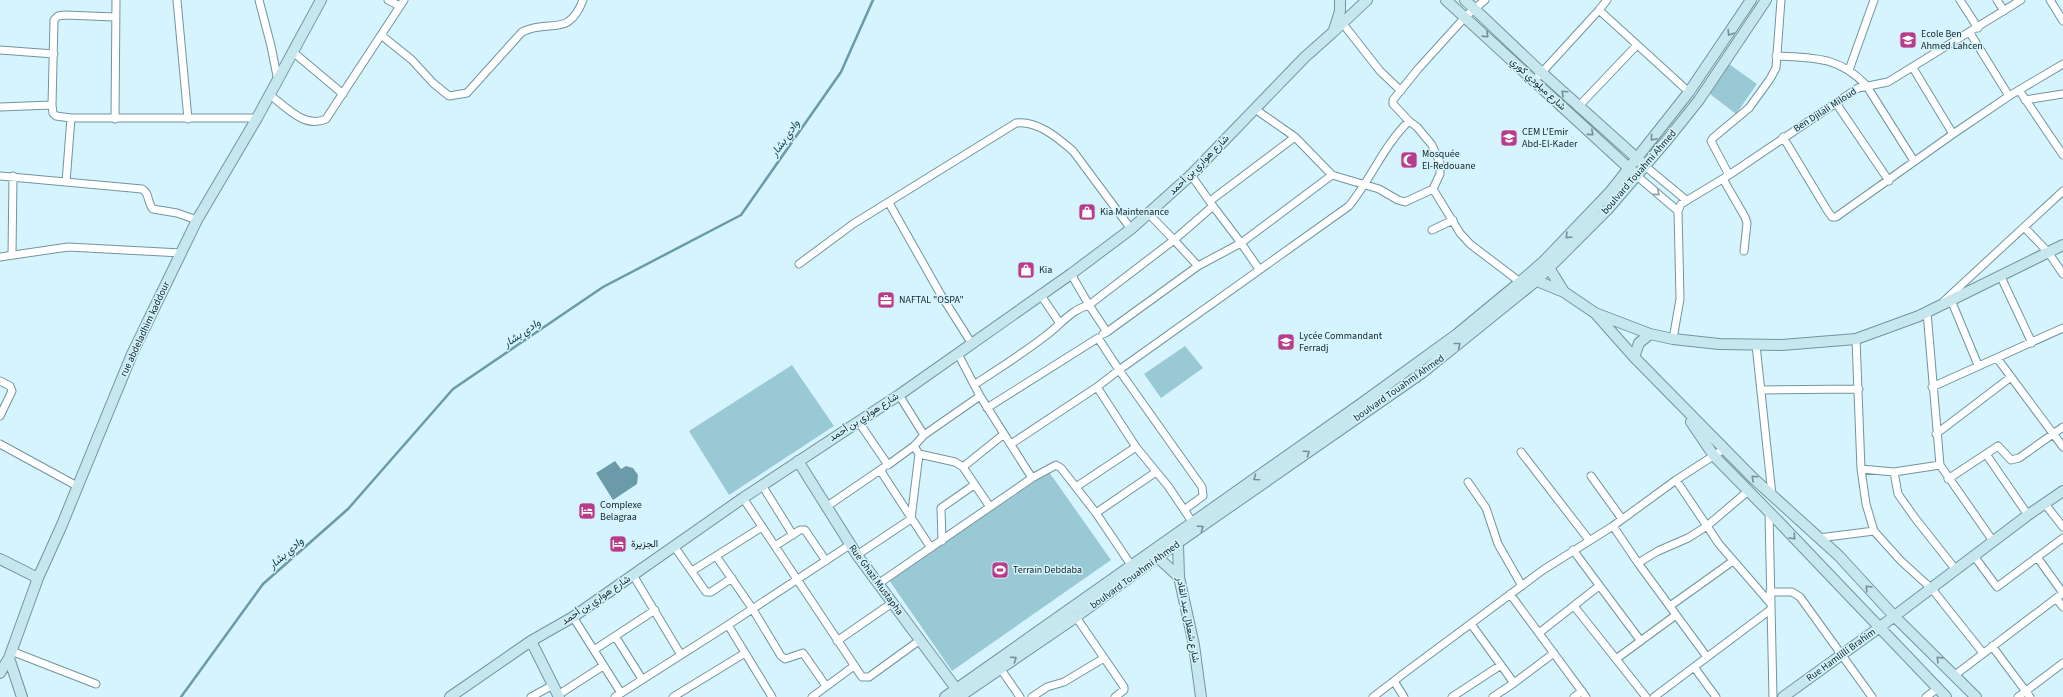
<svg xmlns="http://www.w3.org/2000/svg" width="2063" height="697" font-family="'Source Sans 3',Vazirmatn,sans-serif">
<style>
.green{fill:#9ac9d6}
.water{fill:#6b9ba8}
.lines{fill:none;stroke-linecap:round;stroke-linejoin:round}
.stream{stroke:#6b9ba8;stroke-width:2.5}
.street-casing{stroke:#71959f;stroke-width:9}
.secondary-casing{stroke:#71959f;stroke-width:12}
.street{stroke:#fff;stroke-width:7}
.secondary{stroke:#c7e7ef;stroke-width:10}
.oneway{stroke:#768e95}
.oneway2{stroke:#959c9d}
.labels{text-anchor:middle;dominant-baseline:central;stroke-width:3;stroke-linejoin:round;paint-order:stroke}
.poi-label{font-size:10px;fill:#132226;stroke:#d5f4fd;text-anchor:start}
.street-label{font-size:10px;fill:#132226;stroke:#d5f4fd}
.water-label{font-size:11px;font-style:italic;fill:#0d3b46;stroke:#d5f4fd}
</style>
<rect width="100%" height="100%" fill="#d5f4fd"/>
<path class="green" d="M1729,64L1757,84L1736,114L1710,94Z
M1185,346L1203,368L1161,398L1144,374Z
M792,365L834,426L729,495L689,431Z
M1049,472L1111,560L952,671L889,580Z"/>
<path class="water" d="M615,461L621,469L626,466L633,468L638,475L637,484L613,500L596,473Z"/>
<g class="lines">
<path class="stream" d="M181,697L263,584L348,509L453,389L603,287L741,215L841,72L873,0"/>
<g class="street-casing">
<path id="street" d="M177,0L188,119
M259,0L271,46L278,81
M388,0L400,6
M1960,0L1978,28
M1997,0L2004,11
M2050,0L2063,21
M1599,10L1607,0
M115,17L65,15L58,16L54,20L52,105L53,113L56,116L71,118H257
M1340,20L1380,71L1401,91
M1970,33L2009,96
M381,35L412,60L433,83L449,96L467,93L522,32C550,18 568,39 583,0
M0,50L54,54
M293,52L343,94
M1776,56C1814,58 1838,56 1866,85L1914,161
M1913,68L1953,134
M1849,70L1874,0
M1534,81L1599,10L1689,92
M2019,90L2063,155
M270,95C286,107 305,129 326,119L404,0
M2025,100L2063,94
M1836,103L1889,181
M0,107L52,105
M1578,107L1637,45
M115,119L116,0
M1409,121L1393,104V100L1418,69L1466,16L1485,0
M1783,137L1827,210L1832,217H1836L1953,134L2009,96L2063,64
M1645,166L1686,200
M1729,175L1711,141L1713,138L1749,108L1770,79L1776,68L1781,0
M0,176L142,189C150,193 147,203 153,209L177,213L197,220
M1637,176L1678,211
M1723,179L1745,217L1747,223L1744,251
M66,182L71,118
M1433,189L1460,233L1470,244L1520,282
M1210,201L1295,137
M889,203L941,295L972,344
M2024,227L2048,252L2063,274
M1432,230L1453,220
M12,255L13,176
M0,257L68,247L181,253
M799,264L853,224L1016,123C1037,120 1058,138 1073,151L1131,229
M1198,266L1241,243L1213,206
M1259,269L1241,243L1332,175
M1071,274L1089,305L1174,240L1149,214
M2000,275L2032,343
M1040,294L1059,322
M1951,300L1978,365
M1944,301L2063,191
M1927,312L1940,465L1993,541
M1107,332L1198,266L1174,240L1213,206L1191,175
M1673,339L1680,299L1678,211L1681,204L1729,175L1858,88L1888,82L2021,0
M1856,339L1861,469L1866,504L1874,531L1901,561L1932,589L1983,653
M1756,345L1772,495
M958,354L980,396
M1997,358L2063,447
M0,381L10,386L12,391L0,416
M974,385C998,369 1022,354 1044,337C1060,326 1070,310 1089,305L1107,332L1103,334
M1932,387L2063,328
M1762,390L1859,389
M987,408L1098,338L1119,370L1349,206C1371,179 1384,145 1409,121L1417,127L1432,145L1440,163V174L1433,189L1405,202L1398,200L1379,189L1332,175L1295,137L1255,109
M858,421L888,465L914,446L924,435L899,395
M1936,434L2011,377
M924,435L980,396L1032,478L1056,465L1061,468L1096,513L1131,565
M0,444L77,486
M1011,444L1097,387
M1136,447L1097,387L1119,370L1202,487L1203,496L1184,510
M1521,452L1589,540
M919,454L955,462L963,467L990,507
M1986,454L2028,515
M963,467L1004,434
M1861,469L1894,472L1940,465
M880,470L931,548
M1894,472L1898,494L1915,518L1956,570
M1591,476L1622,519
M1948,479L1998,446L2011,460L2019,458L2063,427
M1676,480L1719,544L1771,604
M1468,482L1486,508L1498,544L1522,586
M762,485L793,535
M1076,487L1136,447L1168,486L1193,523
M743,498L862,677H869L920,640
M2045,504L2063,527
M826,507L883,468
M1096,513L1156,472
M1769,513L1773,697
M1819,538L1874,531
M942,541L941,508L974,485
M674,546L706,592H711L732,578
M775,546L800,530H805L826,561
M1573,550L1640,640
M857,555L911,519L919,454L914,446
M716,556L752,608L781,656L785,659L803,653L826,686
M1974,556L1997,587L2063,538
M2037,557L2063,593
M1638,563L1658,551L1688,538L1707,526L1747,492
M692,571L762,527
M633,575L681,655
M878,584L1032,478
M1770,592H1792L1800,597L1872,697
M1510,594L1586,697
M2056,598L2063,607
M1574,606L1616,659
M1670,606L1733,561
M573,617L621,693
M1076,617L1124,687V690L1115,697
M1471,624L1514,683L1554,653
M728,625L851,544
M1539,633L1599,586
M615,636L642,679
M837,641L892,603
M1992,646L2030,697
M594,650L655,610
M11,651L96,684
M1707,657L1638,563L1613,526L1676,480L1724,449
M1694,667L1716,697
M1000,668L1020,697
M1955,675L2063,593
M558,695L603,666
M531,697L553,685
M615,697L728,625L772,697
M673,697L745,653
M812,697L854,666
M1032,697L1047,687L1064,682L1104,658
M1373,697L1394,681
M1404,697L1394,681L1403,674L1543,570L1613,526
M1452,697L1501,665
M1493,697L1514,683
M1574,697L1582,691
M1646,697L1616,659L1676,615
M1654,697L1770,610
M1926,697L1938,688
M2018,697L2063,663"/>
</g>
<g class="secondary-casing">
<path id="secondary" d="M1446,0L1633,172
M1465,0L1541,72L1641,162
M1334,30L1340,11V0
M1546,263L1564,292
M1532,279L1564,292L1595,313L1650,334L1673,339L1719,344L1782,345L1856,339L1919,316L2063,245
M1595,313L1634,357L1753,478L1839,556L1894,616L1976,697
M1634,357L1639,343L1650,334
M1691,422L1714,456L1778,521L1946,697
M798,461L857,555L960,694
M1175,540L1178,544L1179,577L1194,645L1201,697
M1153,553L1179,577
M0,559L38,578
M531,641L559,697
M9,658L22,697
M0,673L9,658L38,578L61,527L132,354L197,220L257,118L321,0
M450,697L531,641L573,617L743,498L899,395L1071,274L1131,229L1191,175L1305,57L1332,33L1367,0
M945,697L1362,403L1457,334L1520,282L1544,261L1610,192L1689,92L1751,0
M959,697L1076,617L1156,558L1422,373L1536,281L1608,209L1667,140L1699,100L1766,0
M1783,697L1880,627L2028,515L2063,491"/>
</g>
<use href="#street" class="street"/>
<use href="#secondary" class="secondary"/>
</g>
<defs><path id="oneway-chevron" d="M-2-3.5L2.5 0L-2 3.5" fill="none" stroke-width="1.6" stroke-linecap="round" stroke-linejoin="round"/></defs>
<g class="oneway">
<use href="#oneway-chevron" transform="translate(1730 33) rotate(122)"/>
<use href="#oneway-chevron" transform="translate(1486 35) rotate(44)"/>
<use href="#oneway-chevron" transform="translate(1564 93) rotate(-137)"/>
<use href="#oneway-chevron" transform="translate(1591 133) rotate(41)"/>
<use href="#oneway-chevron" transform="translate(1653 138) rotate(130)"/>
<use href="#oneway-chevron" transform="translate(1568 236) rotate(134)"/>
<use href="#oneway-chevron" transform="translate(1458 345) rotate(-39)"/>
<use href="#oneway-chevron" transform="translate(1307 453) rotate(-35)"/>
<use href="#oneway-chevron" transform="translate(1256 478) rotate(145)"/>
<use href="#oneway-chevron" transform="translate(1754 478) rotate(-137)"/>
<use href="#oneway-chevron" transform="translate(1201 528) rotate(-35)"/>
<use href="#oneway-chevron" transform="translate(1793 537) rotate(47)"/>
<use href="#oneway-chevron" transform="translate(1868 588) rotate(-133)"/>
<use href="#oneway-chevron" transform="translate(1014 659) rotate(-34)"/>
<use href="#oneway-chevron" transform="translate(1939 659) rotate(-136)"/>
</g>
<use class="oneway2" href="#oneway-chevron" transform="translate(1657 193) rotate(40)"/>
<defs>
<g id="school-square" transform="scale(0.9)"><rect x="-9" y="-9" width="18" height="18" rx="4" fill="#b93c8b" stroke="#d5f4fd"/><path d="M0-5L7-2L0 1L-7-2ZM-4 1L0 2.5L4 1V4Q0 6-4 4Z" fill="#fff"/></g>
<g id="mosque-square" transform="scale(0.9)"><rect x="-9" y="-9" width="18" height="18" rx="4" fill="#b93c8b" stroke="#d5f4fd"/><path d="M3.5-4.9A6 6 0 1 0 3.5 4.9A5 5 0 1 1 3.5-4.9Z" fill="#fff"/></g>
<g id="shop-square" transform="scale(0.9)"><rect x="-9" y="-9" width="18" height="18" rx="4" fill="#b93c8b" stroke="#d5f4fd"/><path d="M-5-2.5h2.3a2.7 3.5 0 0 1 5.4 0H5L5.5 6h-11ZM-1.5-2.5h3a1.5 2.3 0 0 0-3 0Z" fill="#fff"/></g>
<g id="office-square" transform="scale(0.9)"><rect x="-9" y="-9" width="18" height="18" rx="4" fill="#b93c8b" stroke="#d5f4fd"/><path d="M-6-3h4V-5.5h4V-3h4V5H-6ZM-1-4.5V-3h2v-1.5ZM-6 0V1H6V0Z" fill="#fff"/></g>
<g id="hotel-square" transform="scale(0.9)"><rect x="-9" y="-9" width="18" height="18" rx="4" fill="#b93c8b" stroke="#d5f4fd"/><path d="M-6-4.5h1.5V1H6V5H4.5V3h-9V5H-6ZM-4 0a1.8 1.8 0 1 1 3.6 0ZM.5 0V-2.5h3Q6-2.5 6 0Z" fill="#fff"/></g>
<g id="stadium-square" transform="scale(0.9)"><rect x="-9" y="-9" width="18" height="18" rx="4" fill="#b93c8b" stroke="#d5f4fd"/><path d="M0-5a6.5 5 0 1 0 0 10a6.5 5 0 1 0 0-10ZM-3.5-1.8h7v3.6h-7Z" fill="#fff"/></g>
</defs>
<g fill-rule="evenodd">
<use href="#school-square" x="1908" y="40"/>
<use href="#school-square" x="1509" y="138"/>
<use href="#mosque-square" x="1409" y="160"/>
<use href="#shop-square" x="1087" y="212"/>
<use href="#shop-square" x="1026" y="270"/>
<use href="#office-square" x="886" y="300"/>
<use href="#school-square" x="1286" y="342"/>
<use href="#hotel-square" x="587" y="511"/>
<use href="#hotel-square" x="618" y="544"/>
<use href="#stadium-square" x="1000" y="570"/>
</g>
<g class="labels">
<g class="poi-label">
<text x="1921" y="34">Ecole Ben<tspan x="1921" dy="12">Ahmed Lahcen</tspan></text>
<text x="1522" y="132">CEM L'Emir<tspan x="1522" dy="12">Abd-El-Kader</tspan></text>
<text x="1422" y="154">Mosquée<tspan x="1422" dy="12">El-Redouane</tspan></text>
<text x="1100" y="212">Kia Maintenance</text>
<text x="1039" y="270">Kia</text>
<text x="899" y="300">NAFTAL "OSPA"</text>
<text x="1299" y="336">Lycée Commandant<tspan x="1299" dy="12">Ferradj</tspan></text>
<text x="600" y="505">Complexe<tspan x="600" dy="12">Belagraa</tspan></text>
<text x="631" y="544">الجزيرة</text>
<text x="1013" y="570">Terrain Debdaba</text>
</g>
<g class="street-label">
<text transform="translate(1538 84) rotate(43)">شارع ميلودي كوري</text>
<text transform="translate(1825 110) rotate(-33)">Ben Djilali Miloud</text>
<text transform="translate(1199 165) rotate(-45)">شارع هواري بن أحمد</text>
<text transform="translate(1639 172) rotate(-49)">boulvard Touahmi Ahmed</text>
<text transform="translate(145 329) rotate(-65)">rue abdeladhim kaddour</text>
<text transform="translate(1399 388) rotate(-35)">boulvard Touahmi Ahmed</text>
<text transform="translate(864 417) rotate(-33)">شارع هواري بن أحمد</text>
<text transform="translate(1135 575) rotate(-36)">boulvard Touahmi Ahmed</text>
<text transform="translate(876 580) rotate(54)">Rue Ghazi Mustapha</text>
<text transform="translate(596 600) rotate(-34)">شارع هواري بن أحمد</text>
<text transform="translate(1188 620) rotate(79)">شارع شعلال عبد القادر</text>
<text transform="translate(1841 655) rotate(-36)">Rue Hamlilli Brahim</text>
</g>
<g class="water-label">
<text transform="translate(785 138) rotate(-55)">وادي بشار</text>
<text transform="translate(522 333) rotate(-34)">وادي بشار</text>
<text transform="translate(286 553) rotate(-41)">وادي بشار</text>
</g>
</g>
</svg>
